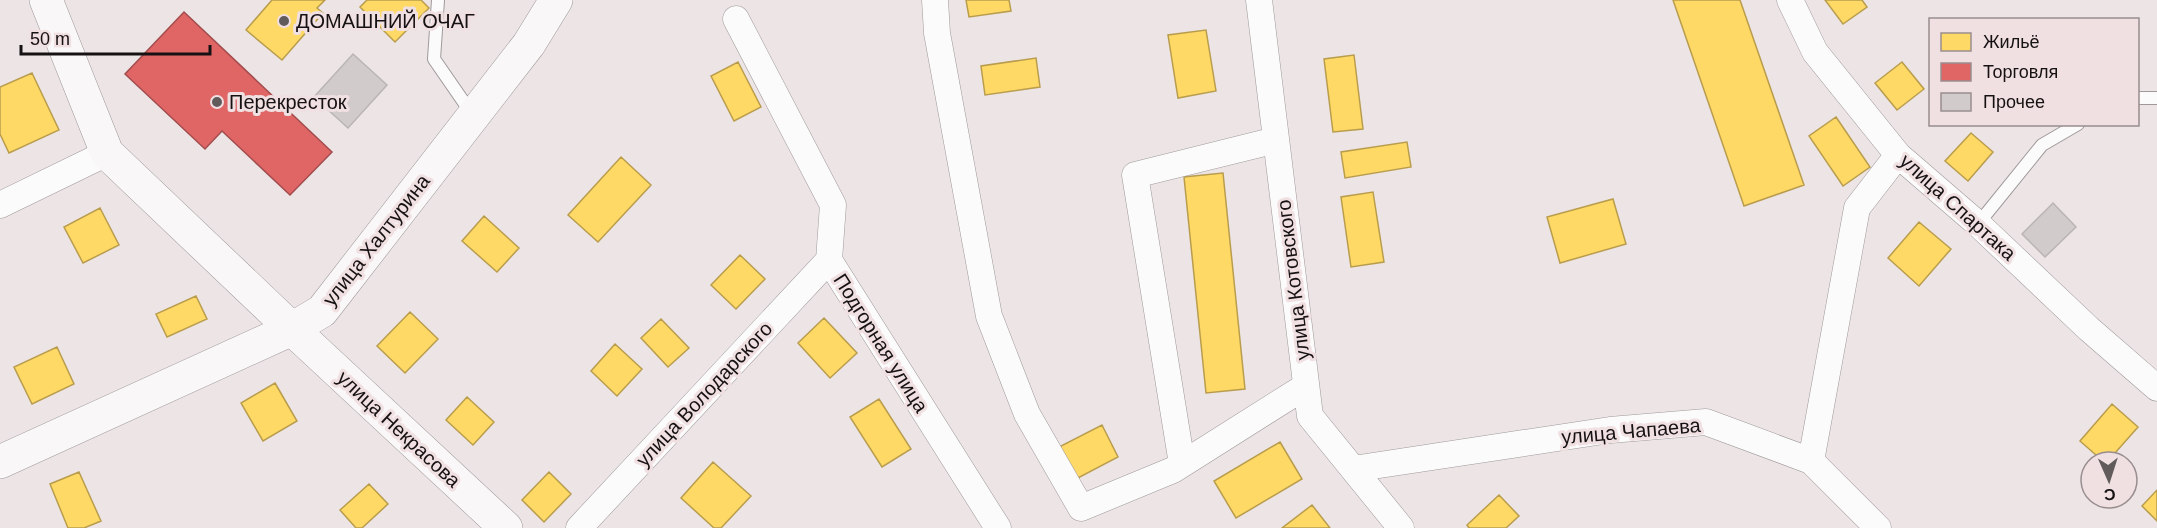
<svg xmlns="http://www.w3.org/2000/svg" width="2157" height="528" font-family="Arial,sans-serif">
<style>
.homes{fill:#ffd966;stroke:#b99d4d;stroke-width:1.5}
.shops{fill:#e06666;stroke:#a34c4d;stroke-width:1.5}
.building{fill:#d1cbcb;stroke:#bab5b5;stroke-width:1.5}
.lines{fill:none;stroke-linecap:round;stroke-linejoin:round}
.lane-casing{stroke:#9f999a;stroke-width:14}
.street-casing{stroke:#9f999a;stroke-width:27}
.secondary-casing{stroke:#9f999a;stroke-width:34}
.lane{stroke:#fcfbfb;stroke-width:12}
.street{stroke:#fcfbfb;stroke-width:26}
.secondary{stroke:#faf7f8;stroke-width:33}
.poi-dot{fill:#615b5c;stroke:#f0e0e2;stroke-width:2}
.labels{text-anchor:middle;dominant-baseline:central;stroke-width:6;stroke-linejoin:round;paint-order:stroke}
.poi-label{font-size:20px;fill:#161112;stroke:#f0e0e2;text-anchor:start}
.street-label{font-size:20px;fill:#161112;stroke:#f0e0e2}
</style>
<rect width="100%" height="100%" fill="#ece4e5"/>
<path class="homes" d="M272,0H325L317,8L323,13L282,60L246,30Z
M367,0H421L429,8L395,42L360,7Z
M966,0H1009L1011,11L969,17Z
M1673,0H1740L1804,185L1744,206Z
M1825,0H1862L1867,7L1843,24Z
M1206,30L1216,91L1178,98L1168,35Z
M1354,55L1363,129L1333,132L1324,59Z
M1036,58L1040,87L985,95L981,66Z
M738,62L761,107L734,121L711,76Z
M1902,62L1924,89L1897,110L1875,83Z
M32,73L59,130L9,153L0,134V87Z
M1836,117L1870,167L1843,186L1809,136Z
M1971,133L1993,152L1968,181L1945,161Z
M1407,142L1411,167L1345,178L1341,152Z
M621,157L651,185L598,242L568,215Z
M1223,173L1245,389L1206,393L1184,177Z
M1373,192L1384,262L1351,267L1341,197Z
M1613,199L1626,244L1560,263L1547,217Z
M100,208L119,245L83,263L64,227Z
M484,216L519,248L497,272L462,241Z
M1919,222L1951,249L1919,286L1888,258Z
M740,255L765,279L736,309L711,285Z
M196,296L207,319L167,337L156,314Z
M410,312L438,339L405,373L377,346Z
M824,318L857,353L830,378L798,343Z
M661,319L689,348L668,367L641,338Z
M615,344L642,369L617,396L591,371Z
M57,347L74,384L32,404L14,367Z
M275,383L297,421L263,441L241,403Z
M467,397L494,422L473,445L446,420Z
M879,399L911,449L882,467L850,417Z
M2112,404L2138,427L2107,462H2104L2080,441Z
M1102,425L1118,457L1076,479L1059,447Z
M1280,442L1302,479L1236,518L1214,481Z
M713,462L751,496L721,528H714L681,498Z
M79,472L101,521L84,528H68L50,484Z
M549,472L571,494L544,522L522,500Z
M369,484L388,504L362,528H356L340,510Z
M2157,490V521L2142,506Z
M1499,495L1519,516L1506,528H1469L1467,525Z
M1312,505L1330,528H1282Z"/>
<path class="shops" d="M184,12L332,152L290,195L222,131L205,149L125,74Z"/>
<path class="building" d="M353,54L387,85L348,128L314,97Z
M2053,203L2076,227L2045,257L2022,234Z"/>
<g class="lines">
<g class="lane-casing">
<path id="lane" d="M438,0L434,59L472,114
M2138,98H2157
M1978,224L2042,145L2078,124"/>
</g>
<g class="street-casing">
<path id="street" d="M935,0L937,33L989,316L1027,414L1081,508L1173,470L1306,386
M1259,0L1310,416L1401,528
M1790,0L1815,52L1898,155L1978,224L2089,329L2157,388
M736,19L833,205L829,260L998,528
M0,205L107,153
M1811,461L1857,208L1898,155
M1182,464L1135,175L1276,140
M1353,469L1610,430L1706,422L1811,461L1878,528
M579,528L829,260"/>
</g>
<g class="secondary-casing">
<path id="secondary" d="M46,0L107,153L292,329L506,528
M0,462L292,329L322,311L529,44L556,0"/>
</g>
<use href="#lane" class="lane"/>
<use href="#street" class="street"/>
<use href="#secondary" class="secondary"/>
</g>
<g class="poi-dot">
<circle cx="284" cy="21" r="6"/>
<circle cx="217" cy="102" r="6"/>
</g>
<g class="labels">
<g class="poi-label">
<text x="296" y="21">ДОМАШНИЙ ОЧАГ</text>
<text x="229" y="102">Перекресток</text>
</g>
<g class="street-label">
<text transform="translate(1958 207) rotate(42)">улица Спартака</text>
<text transform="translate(376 240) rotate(-52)">улица Халтурина</text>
<text transform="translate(1293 280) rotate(-97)">улица Котовского</text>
<text transform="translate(881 343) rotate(58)">Подгорная улица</text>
<text transform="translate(704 394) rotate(-47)">улица Володарского</text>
<text transform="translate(399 429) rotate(43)">улица Некрасова</text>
<text transform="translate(1631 431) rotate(-5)">улица Чапаева</text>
</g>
</g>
<rect x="1929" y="18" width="210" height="108" fill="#f0e0e2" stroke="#998d8f" stroke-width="1.5"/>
<rect x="1941" y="33" width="30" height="18" fill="#ffd966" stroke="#998d8f" stroke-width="1.5"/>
<text x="1983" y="48" font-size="18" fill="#161112">Жильё</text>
<rect x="1941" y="63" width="30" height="18" fill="#e06666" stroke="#998d8f" stroke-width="1.5"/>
<text x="1983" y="78" font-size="18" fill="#161112">Торговля</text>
<rect x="1941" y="93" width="30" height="18" fill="#d1cbcb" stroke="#998d8f" stroke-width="1.5"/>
<text x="1983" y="108" font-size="18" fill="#161112">Прочее</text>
<g transform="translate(2109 480) rotate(177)"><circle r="28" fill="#f0e0e2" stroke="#998d8f" stroke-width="1.5"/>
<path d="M0-4.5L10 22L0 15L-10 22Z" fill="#615b5c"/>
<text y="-9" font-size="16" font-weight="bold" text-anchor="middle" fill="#161112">С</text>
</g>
<path d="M21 45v9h189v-9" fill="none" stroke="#161112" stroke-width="3"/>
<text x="30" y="45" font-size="18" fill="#161112" stroke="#f0e0e2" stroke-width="4.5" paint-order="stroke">50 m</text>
</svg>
